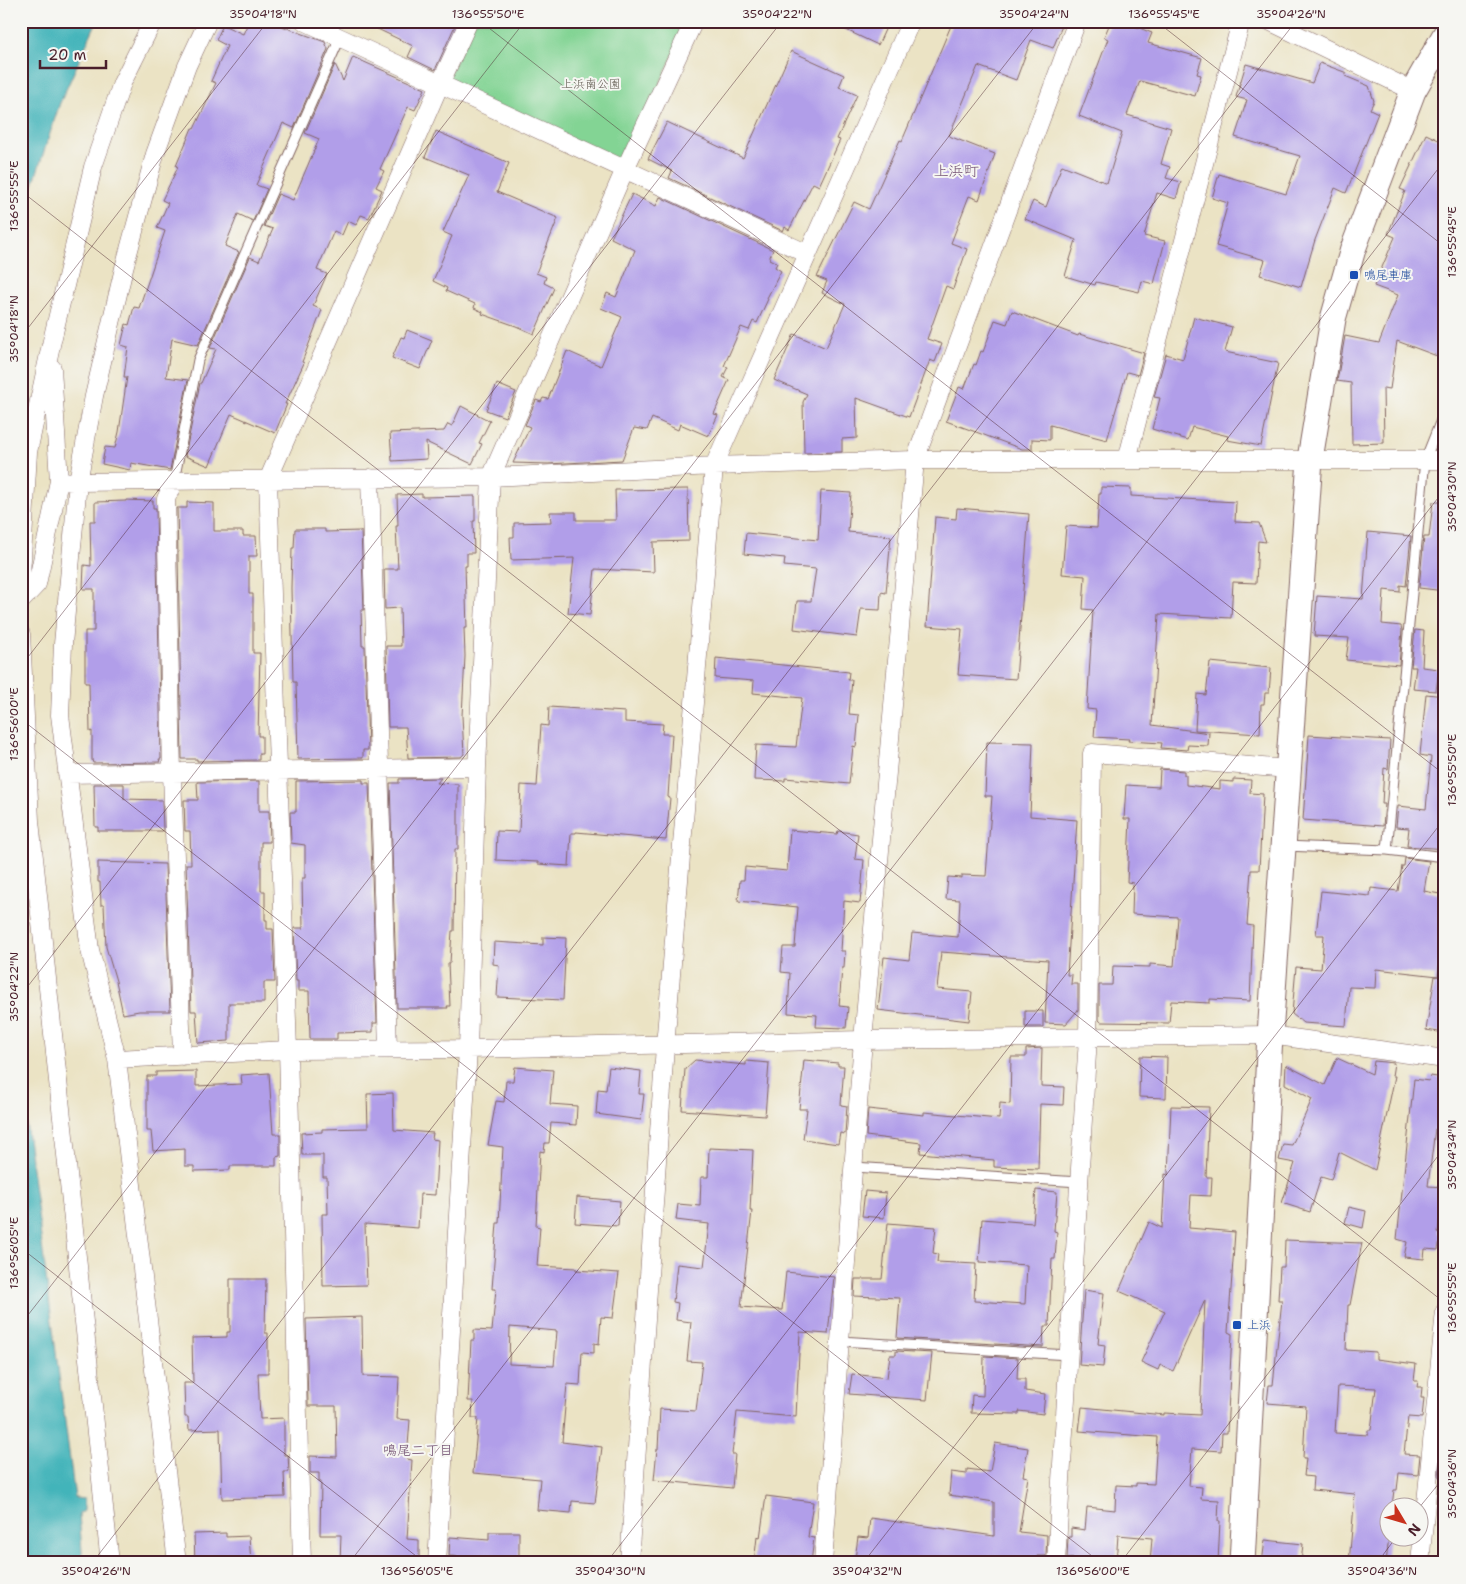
<svg xmlns="http://www.w3.org/2000/svg" width="1466" height="1584" font-family="'Shantell Sans','Klee One',sans-serif">
<style>
.green{fill:#83d494;stroke:#667a60}
.water{fill:#43b4ba;stroke:#466a72}
.building{fill:#b19ee9;fill-rule:evenodd}
.lines{fill:none;stroke-linecap:round;stroke-linejoin:round}
.lane-casing{stroke:#826461;stroke-width:11}
.street-casing{stroke:#826461;stroke-width:19}
.secondary-casing{stroke:#826461;stroke-width:27}
.lane{stroke:#fff;stroke-width:9}
.street{stroke:#fff;stroke-width:18}
.secondary{stroke:#fff;stroke-width:25}
.ticks{fill:none;stroke:#4a1f2b;stroke-width:1;stroke-opacity:0.45}
.transit-dot{fill:#1a4fb4;stroke:#f6f6f2;stroke-width:2}
.labels{text-anchor:middle;dominant-baseline:central;stroke-width:4;stroke-linejoin:round;paint-order:stroke}
.park-label{font-size:12px;fill:#5b554a;stroke:#f6f6f2}
.transit-label{font-size:12px;fill:#164399;stroke:#f6f6f2;text-anchor:start}
.neighbourhood-label{font-size:14px;fill:#6e4b6e;stroke:#f6f6f2}
.quarter-label{font-size:15px;fill:#6e4b6e;stroke:#f6f6f2}
.neatline{fill:none;stroke:#4a1f2b;stroke-width:2}
.ticks-label{font-size:12px;text-anchor:middle;fill:#4a1f2b}
</style>
<rect width="100%" height="100%" fill="#f6f6f2"/>
<filter id="ink" filterUnits="userSpaceOnUse"><feTurbulence type="fractalNoise" baseFrequency=".02" numOctaves="2"/><feDisplacementMap in="SourceGraphic" scale="10" xChannelSelector="R" yChannelSelector="G"/><feConvolveMatrix kernelMatrix="1 2 1 2 8 2 1 2 1" color-interpolation-filters="sRGB"/></filter>
<filter id="wash" filterUnits="userSpaceOnUse"><feTurbulence type="fractalNoise" baseFrequency=".0096" numOctaves="4" result="noise"/><feDisplacementMap in="SourceGraphic" scale="20" xChannelSelector="R" yChannelSelector="G"/><feGaussianBlur stdDeviation="1.12" result="paint"/><feColorMatrix in="noise" values="0 0 0 0 0 0 0 0 0 0 0 0 0 0 0 0 0 1.4 0 .05"/><feComposite in="paint" operator="in"/></filter>
<g filter="url(#wash)">
<rect width="100%" height="100%" fill="#ebe3c4"/>
<path class="green" d="M475,21H689L621,167L445,84Z"/>
<path class="water" d="M21,21H97L60,103L21,221Z
M21,1084L75,1498L84,1499V1511L79,1514L83,1563H21Z"/>
<g id="blocks">
<path class="building" d="M249,21H281L279,25L325,42L328,49L294,128L283,123L256,185L267,189L253,221L238,214L225,246L239,252L198,345L172,339L166,377L188,380L170,470L131,463L130,470L102,464L105,447L115,448L119,432L127,377H124L128,347L121,345L126,324L129,325L134,307L139,308L165,231L157,228L168,203L162,200L178,167L176,166L192,128L194,129L216,83L211,81L227,46L216,40L223,25L243,34Z
M361,21H457L435,70L408,57L413,46Z
M827,21H889L878,45Z
M953,21H1064L1053,48L1031,40L1016,80L978,66L949,136L995,154L979,200L969,196L951,243L967,249L953,289L946,286L931,328L927,339L942,344L935,362L930,360L909,417L856,398L857,438L842,439V452L804,453L803,402L807,394L774,380L794,334L826,348L845,304L822,293L827,281L817,277L854,202L869,209L900,140L902,141Z
M1111,21H1122L1152,33L1148,43L1202,58L1197,74L1201,75L1195,96L1140,81L1127,115L1171,128L1161,164L1170,167L1166,178L1181,182L1176,199L1157,193L1144,236L1165,241L1154,284L1142,281L1139,292L1096,282L1095,285L1065,276L1076,240L1025,219L1033,201L1046,207L1062,165L1107,183L1122,133L1079,116L1108,39L1104,37Z
M791,51L844,75L839,87L857,95L837,139L840,140L819,186L813,183L789,230L785,227L783,231L669,178L672,171L648,159L667,122L743,158Z
M353,57L425,89L415,110L408,107L380,169L384,171L376,187L382,190L369,218L361,215L356,225L348,221L342,235L334,231L317,270L327,274L313,306L322,310L302,362L304,363L285,404H287L275,433L231,414L209,466L185,456L200,383H201L216,349L210,348L250,257L259,261L273,229L264,226L278,194L293,200L319,139L305,133L335,64L343,81Z
M1320,63L1347,73L1345,76L1369,86L1374,101L1370,109L1378,113L1346,193L1335,188L1315,240L1301,287L1260,275L1265,260L1216,246L1228,203L1212,198L1219,174L1286,194L1300,156L1235,137L1247,100L1236,97L1246,64L1312,83Z
M436,131L509,163L497,192L558,218L536,273L546,277L544,283L554,288L534,334L516,326L482,314L483,312L474,308L475,304L446,291L447,288L433,281L452,236L443,232L469,175L425,157Z
M1426,134L1445,143V359L1397,341L1390,389L1383,388L1384,443L1352,444L1351,383L1337,381L1345,336L1379,343L1398,295L1374,286L1395,237L1388,234L1405,191L1400,189Z
M632,194L656,206L660,197L773,250L769,259L777,263L775,267L781,271L767,298L768,299L757,323L753,321L749,330L741,327L724,366L728,367L723,377L729,380L714,414L718,415L708,436L680,424L678,430L652,418L647,430L634,428L622,460L548,464L513,463L530,427L525,425L536,400L541,402L543,398L548,399L567,351L601,366L622,317L601,308L607,293L616,297L635,250L611,238Z
M1012,311L1078,336L1079,334L1144,353L1138,375L1127,372L1107,440L1050,425V440L1032,439V449H1022L946,421L959,387L964,389L974,364L976,365L981,351L983,352L995,320L1007,324Z
M1194,317L1232,327L1225,352L1278,363L1261,446L1227,440L1228,436L1192,427L1188,440L1152,429L1160,398L1154,397L1166,354L1183,359Z
M407,330L432,340L420,369L392,358L401,337L404,338Z
M497,384L516,392L505,417L486,410Z
M461,406L490,421L479,443L482,444L472,464L426,442L427,459L392,461L390,433L444,431L448,424L452,426Z
M1101,487L1131,488V496L1236,502L1235,522L1259,523L1266,542L1258,541L1256,583L1233,582L1231,618L1159,614L1152,725L1209,733L1208,746L1188,745L1187,750L1161,748L1162,743L1128,741L1129,739L1094,737L1096,710L1087,709L1093,610L1083,609L1085,576L1062,574L1066,526L1097,528L1099,494H1101Z
M688,489L689,541L653,542L654,572L595,569L590,615L568,613L574,558L511,560L510,537H514V523L551,522L550,512H576V520H616L615,490Z
M821,491L851,493L848,532L891,536L886,593L881,592L880,610L861,609L857,637L794,629L797,601H811L816,569L784,566L785,558L744,554L746,533L818,540Z
M422,494V497L475,496V521H473L474,553H467V566H465L467,628H464L465,656L462,716L464,754L461,757L408,758L406,727H388L386,646H401L400,608L385,609L384,569H398L396,526H398L397,495Z
M126,500L153,501V508H156L161,759H159L160,762L93,763L92,760V731L90,732L89,683H85V631H94V589H83L84,565L91,566L90,521H95V502L126,501Z
M187,502L214,503V531H243V536H256L257,556H249V594H253V653H260L258,736H262V754H259V760L197,761V759H182L177,508H187Z
M1433,502H1445V591L1419,588L1424,537H1429Z
M957,508L1029,514L1016,679L958,675L962,629L927,626L935,517L956,519Z
M295,529H325V532L361,531L364,610H361L362,646H365L368,750H363V758L298,759L296,682H293L291,588L292,548H294Z
M1368,532L1411,536L1406,586L1400,585V592L1384,590L1382,624L1401,626L1402,630L1399,665L1346,660L1349,638L1314,636L1317,596L1363,599Z
M1415,630L1424,631L1422,667L1439,669L1436,691L1413,689L1416,667H1411Z
M716,658L849,672L848,680H852L849,714L859,715L856,747L853,746L849,784L785,778V781L754,780L756,745L796,747L802,698L753,693L754,681L715,678Z
M1210,662L1271,668L1269,693H1265L1264,704H1261L1260,734L1195,730L1197,694L1206,695Z
M1426,694L1445,696V849L1407,846L1409,828L1396,827L1398,806L1426,809L1431,757L1420,755Z
M549,707L625,712V722L663,724L662,734H672L668,797L670,798L666,840L576,832V833H571L569,866L538,864V862L496,860L497,831L519,832L521,785L537,786L541,725L548,726Z
M1309,735L1390,740L1388,769L1384,768L1382,804H1385L1383,826L1303,820Z
M987,742L1033,743L1030,816L1077,820L1067,975H1072L1071,984H1078V1010L1066,1024L1045,1023L1048,960L941,952L937,989L972,992L969,1021L878,1010L884,957L909,960L912,933L958,937L960,900L946,899L948,877L962,878V875L986,876L992,796H985Z
M1160,769L1184,771V775H1186V785L1220,789V781L1233,782V779L1251,780L1250,793L1263,794L1259,870H1251L1247,925L1253,926L1250,1001L1210,999V1003L1171,1001L1169,1023L1101,1022L1099,1020V985H1112L1113,966L1150,967V964L1174,966L1178,917L1132,914L1133,883L1127,882L1130,819H1124L1126,785L1159,787Z
M441,778L437,783L458,784V849H455L454,931H452L450,963H448L450,1006H447L448,1008H397L390,783H399V779Z
M363,780V783H369L377,1023H373V1032L337,1033V1039H310L309,991H298V981H296L294,928H303L302,878H305V845L291,843L290,812H296V781Z
M259,781V811H269L270,842H261V891H265V920H267V929H273L275,982H264V1003H229V1041L198,1043L196,1011H191L186,864H191L190,831H185L184,800H198L197,782Z
M94,784H124V799L162,800L163,831H98V827H95Z
M790,830L837,834L838,831L858,834L855,859L864,860L860,903L844,901L841,951H845L844,968H842L839,1006L848,1007L846,1028L816,1027L817,1015L788,1013L790,973L781,972L783,947H795L798,907L738,901L740,880H744L745,867L787,871Z
M1405,858L1429,861L1424,891L1445,895V943H1442L1438,976L1376,969L1375,988L1349,987L1346,1026L1303,1023L1292,1014L1296,967L1321,969L1324,935H1316L1321,891L1370,896L1371,888L1398,891L1402,866H1404Z
M98,862L165,864L170,1011H139L123,1014L116,981L106,947L104,905H101L100,882H98Z
M543,937L566,938L563,1000L497,997L499,965L493,964L494,942L543,945Z
M1435,976L1445,977V1033L1426,1030Z
M1025,1011H1043V1027H1025Z
M1042,1048L1041,1086L1064,1087L1063,1105L1040,1104L1038,1169L994,1167V1160L920,1153L921,1143L866,1136L868,1109L924,1115V1112L999,1119L1000,1103L1010,1104L1011,1057H1026V1049Z
M1140,1056L1167,1057L1166,1098L1139,1097Z
M1337,1058L1372,1074L1374,1061L1394,1063L1392,1076H1395L1375,1170L1339,1152L1331,1180L1321,1177L1310,1212L1282,1203L1295,1163L1279,1160L1283,1144L1292,1145L1312,1099L1285,1084L1286,1065L1325,1085Z
M695,1060L746,1065V1061L769,1063L765,1116L682,1110L685,1069Z
M804,1060L838,1063V1066H844L841,1105L847,1106L845,1134L840,1133L838,1144L803,1139L807,1109H799Z
M515,1067L553,1070L550,1104L577,1106L576,1125L551,1123L549,1143H545L544,1152L540,1151L536,1226L540,1227L537,1266L576,1268V1270L619,1273L613,1318L601,1317L599,1344L594,1343V1353L582,1352L580,1385L567,1384L562,1442L602,1447L595,1503L572,1501L571,1513L537,1510L540,1479L473,1473L478,1418H472L473,1401H468L471,1340H474V1330L492,1331L496,1289H492L497,1223H499L503,1147L488,1145L496,1101L504,1102L506,1081H513ZM510,1327L557,1331L554,1366L509,1364Z
M609,1067L641,1071L639,1094H644L641,1120L596,1114L598,1089L606,1090Z
M196,1071V1086L242,1084L241,1075L269,1073L273,1134H280V1156L276,1157V1166H230V1170L194,1171V1166H185V1149L153,1151L151,1131H147V1076H156V1072Z
M1430,1076L1445,1078V1130L1435,1129L1428,1186L1443,1187L1438,1233L1441,1234L1438,1250L1425,1249L1424,1259L1404,1257L1407,1242L1397,1239L1414,1079L1429,1081Z
M393,1093L394,1130L433,1133L432,1139L438,1140L435,1195L420,1194L418,1228L365,1224L367,1285L323,1286L322,1214H328L327,1177H323V1155H302L301,1133L322,1132V1129L368,1128L367,1094Z
M1171,1106L1209,1107L1206,1177H1212L1211,1196L1191,1195L1189,1228L1235,1232L1228,1332L1232,1334L1227,1433H1222L1221,1451L1192,1449L1189,1486L1202,1487L1201,1499L1219,1500L1218,1521H1220L1218,1563H1150L1152,1538L1118,1535L1116,1563L1067,1558L1068,1537H1071V1528L1085,1530L1087,1507L1115,1510L1116,1485L1136,1486V1483L1154,1484L1157,1437L1079,1431L1082,1407L1164,1415V1413L1200,1415L1205,1300L1173,1371L1160,1365L1158,1370L1141,1362L1165,1311L1119,1291L1149,1222L1162,1228L1165,1174L1168,1175Z
M709,1148L753,1150L750,1211H752L741,1307L782,1310L786,1272L834,1277L828,1334L800,1332L796,1417L737,1412L732,1454H735L732,1488L654,1480L657,1449H658L660,1409L696,1411L702,1362L687,1361L691,1322L676,1320L678,1303L673,1302L677,1264L704,1267L709,1224L676,1220L678,1204L700,1206L701,1177H708Z
M1036,1190L1057,1192L1054,1231L1057,1232L1055,1259H1052L1049,1326H1044L1043,1347L897,1338L900,1298L854,1296L855,1279H882L888,1223L936,1227L933,1253L938,1254L937,1262L976,1264L974,1301L1025,1304L1027,1265L979,1262L982,1219L1033,1223Z
M865,1191L886,1193L884,1218L862,1216Z
M577,1197L620,1201L618,1226L575,1223Z
M1349,1207L1366,1211L1363,1228L1345,1223Z
M1285,1240L1362,1243L1350,1305H1348L1346,1350L1376,1352V1359L1416,1364L1414,1381H1418L1417,1387H1422L1421,1398H1424L1422,1418L1408,1417L1404,1454L1420,1455L1418,1475L1399,1473L1397,1490H1394L1392,1506H1388L1389,1536L1386,1563H1349L1355,1494L1312,1490L1313,1477L1304,1476L1306,1458H1303L1306,1406L1267,1403L1269,1385H1273L1282,1300H1278L1280,1267H1284ZM1338,1386L1376,1388L1371,1430H1368V1435L1335,1433Z
M230,1279H266L265,1333H268V1373H258L260,1419L284,1418V1455H288L289,1472H284L285,1497L222,1499L220,1429L189,1430L188,1417H185L184,1383H193L192,1338L227,1337V1332H230Z
M1084,1290L1104,1293L1098,1344L1105,1345L1103,1367L1079,1365Z
M362,1317L363,1376L399,1377L397,1419L410,1420L407,1459L412,1460L407,1539L419,1540V1560H414V1563H340L341,1535H320L321,1482H319V1473H310V1456L337,1457L336,1406H308L306,1319Z
M896,1351L932,1353L927,1400L849,1394L852,1374L887,1378L890,1355H896Z
M984,1356L1018,1358L1017,1379H1025V1391L1045,1394L1043,1414L1019,1411V1414L971,1413L972,1395L983,1396Z
M995,1443L1028,1448L1023,1476L1028,1477L1019,1532L1047,1535L1046,1556H1037V1563H868V1560L855,1559L858,1537L868,1538L870,1518L994,1536V1502L949,1495L951,1472L967,1474V1469L990,1472Z
M1441,1458H1445V1477H1439Z
M766,1496L813,1502L808,1537L814,1538L811,1563H754L757,1537L760,1538Z
M489,1532H519V1563H481V1558L449,1556L450,1537L489,1540Z
M226,1533V1537L249,1536L251,1563H195L194,1534Z
M1265,1540L1303,1544L1301,1563H1262Z"/>
</g>
</g>
<g filter="url(#ink)">
<use href="#blocks" fill-opacity="0" stroke="#826461" stroke-width="1"/>
<g class="lines">
<g class="lane-casing">
<path id="lane" d="M174,481L198,360L340,38
M1284,846L1387,850L1445,857
M1387,850L1425,460L1445,410
M854,1167L1079,1182
M840,1341L1069,1355"/>
</g>
<g class="street-casing">
<path id="street" d="M304,21L808,254
M1269,21L1413,91
M1127,460L1241,21
M370,478L388,1049
M59,481L78,482L491,477L714,466L915,460H1445
M174,481L166,499L172,773L182,1056
M21,576L28,452L51,345L93,167L122,83L153,21
M21,601L37,584L59,481L52,368
M21,634L30,821L110,1563
M67,774L477,767
M117,1059L288,1050L468,1049L863,1040L1270,1035L1445,1059
M177,1563L117,1059L90,950L60,715L63,644L78,482L94,396L124,268L155,154L187,66L208,21
M302,1563L288,1050L268,480L440,84L469,21
M437,1563L468,1049L477,767L491,477L625,169L694,21
M629,1563L665,1046L714,466L911,21
M823,1563L863,1040L915,460L1077,21
M1056,1563L1088,1037L1092,753L1288,769
M1420,1563L1445,1311"/>
</g>
<g class="secondary-casing">
<path id="secondary" d="M1242,1563L1270,1035L1310,459L1333,319L1353,249L1413,91L1445,35"/>
</g>
<use href="#lane" class="lane"/>
<use href="#street" class="street"/>
<use href="#secondary" class="secondary"/>
</g>
</g>
<path class="ticks" d="M480,21L1445,775M1156,21L1445,247M21,191L1445,1303M21,337L268,21M21,666L525,21M21,719L1101,1563M21,995L782,21M21,1248L425,1563M21,1324L1039,21M1418,1509L1445,1476M92,1563L1296,21M349,1563L1445,160M606,1563L1445,489M863,1563L1445,818M1120,1563L1445,1147M1377,1563L1397,1536"/>
<g class="transit-dot">
<rect x="1349" y="270" width="10" height="10" rx="2.5"/>
<rect x="1232" y="1320" width="10" height="10" rx="2.5"/>
</g>
<g class="labels">
<g class="park-label">
<text x="591" y="84">上浜南公園</text>
</g>
<g class="transit-label">
<text x="1364" y="275">鳴尾車庫</text>
<text x="1247" y="1325">上浜</text>
</g>
<g class="neighbourhood-label">
<text x="418" y="1450">鳴尾二丁目</text>
</g>
<g class="quarter-label">
<text x="956" y="171">上浜町</text>
</g>
</g>
<rect width="1466" height="1584" fill="none" stroke="#f6f6f2" stroke-width="55"/>
<g transform="translate(1404 1522) rotate(128)"><circle r="24" fill="#f6f6f2" stroke="#b1a0a2"/>
<path d="M0-4L9 19L0 12L-9 19Z" fill="#c8321e"/>
<text y="-8" font-size="14" font-weight="bold" text-anchor="middle" fill="#4a1f2b">N</text>
</g>
<path d="M40 60v8h66v-8" fill="none" stroke="#4a1f2b" stroke-width="2.5"/>
<text x="48" y="60" font-size="15" fill="#4a1f2b" stroke="#f6f6f2" stroke-width="4" paint-order="stroke">20 m</text>
<rect x="28" y="28" width="1410" height="1528" class="neatline"/>
<g class="ticks-label">
<text x="263" y="18">35°04'18"N</text>
<text x="488" y="18">136°55'50"E</text>
<text x="777" y="18">35°04'22"N</text>
<text x="1034" y="18">35°04'24"N</text>
<text x="1164" y="18">136°55'45"E</text>
<text x="1291" y="18">35°04'26"N</text>
<text transform="translate(14 196) rotate(-90)" y="4">136°55'55"E</text>
<text transform="translate(1452 242) rotate(-90)" y="4">136°55'45"E</text>
<text transform="translate(14 329) rotate(-90)" y="4">35°04'18"N</text>
<text transform="translate(1452 497) rotate(-90)" y="4">35°04'30"N</text>
<text transform="translate(14 724) rotate(-90)" y="4">136°56'00"E</text>
<text transform="translate(1452 770) rotate(-90)" y="4">136°55'50"E</text>
<text transform="translate(14 987) rotate(-90)" y="4">35°04'22"N</text>
<text transform="translate(1452 1155) rotate(-90)" y="4">35°04'34"N</text>
<text transform="translate(14 1253) rotate(-90)" y="4">136°56'05"E</text>
<text transform="translate(1452 1298) rotate(-90)" y="4">136°55'55"E</text>
<text transform="translate(1452 1484) rotate(-90)" y="4">35°04'36"N</text>
<text x="96" y="1575">35°04'26"N</text>
<text x="417" y="1575">136°56'05"E</text>
<text x="610" y="1575">35°04'30"N</text>
<text x="867" y="1575">35°04'32"N</text>
<text x="1093" y="1575">136°56'00"E</text>
<text x="1382" y="1575">35°04'36"N</text>
</g>
</svg>
